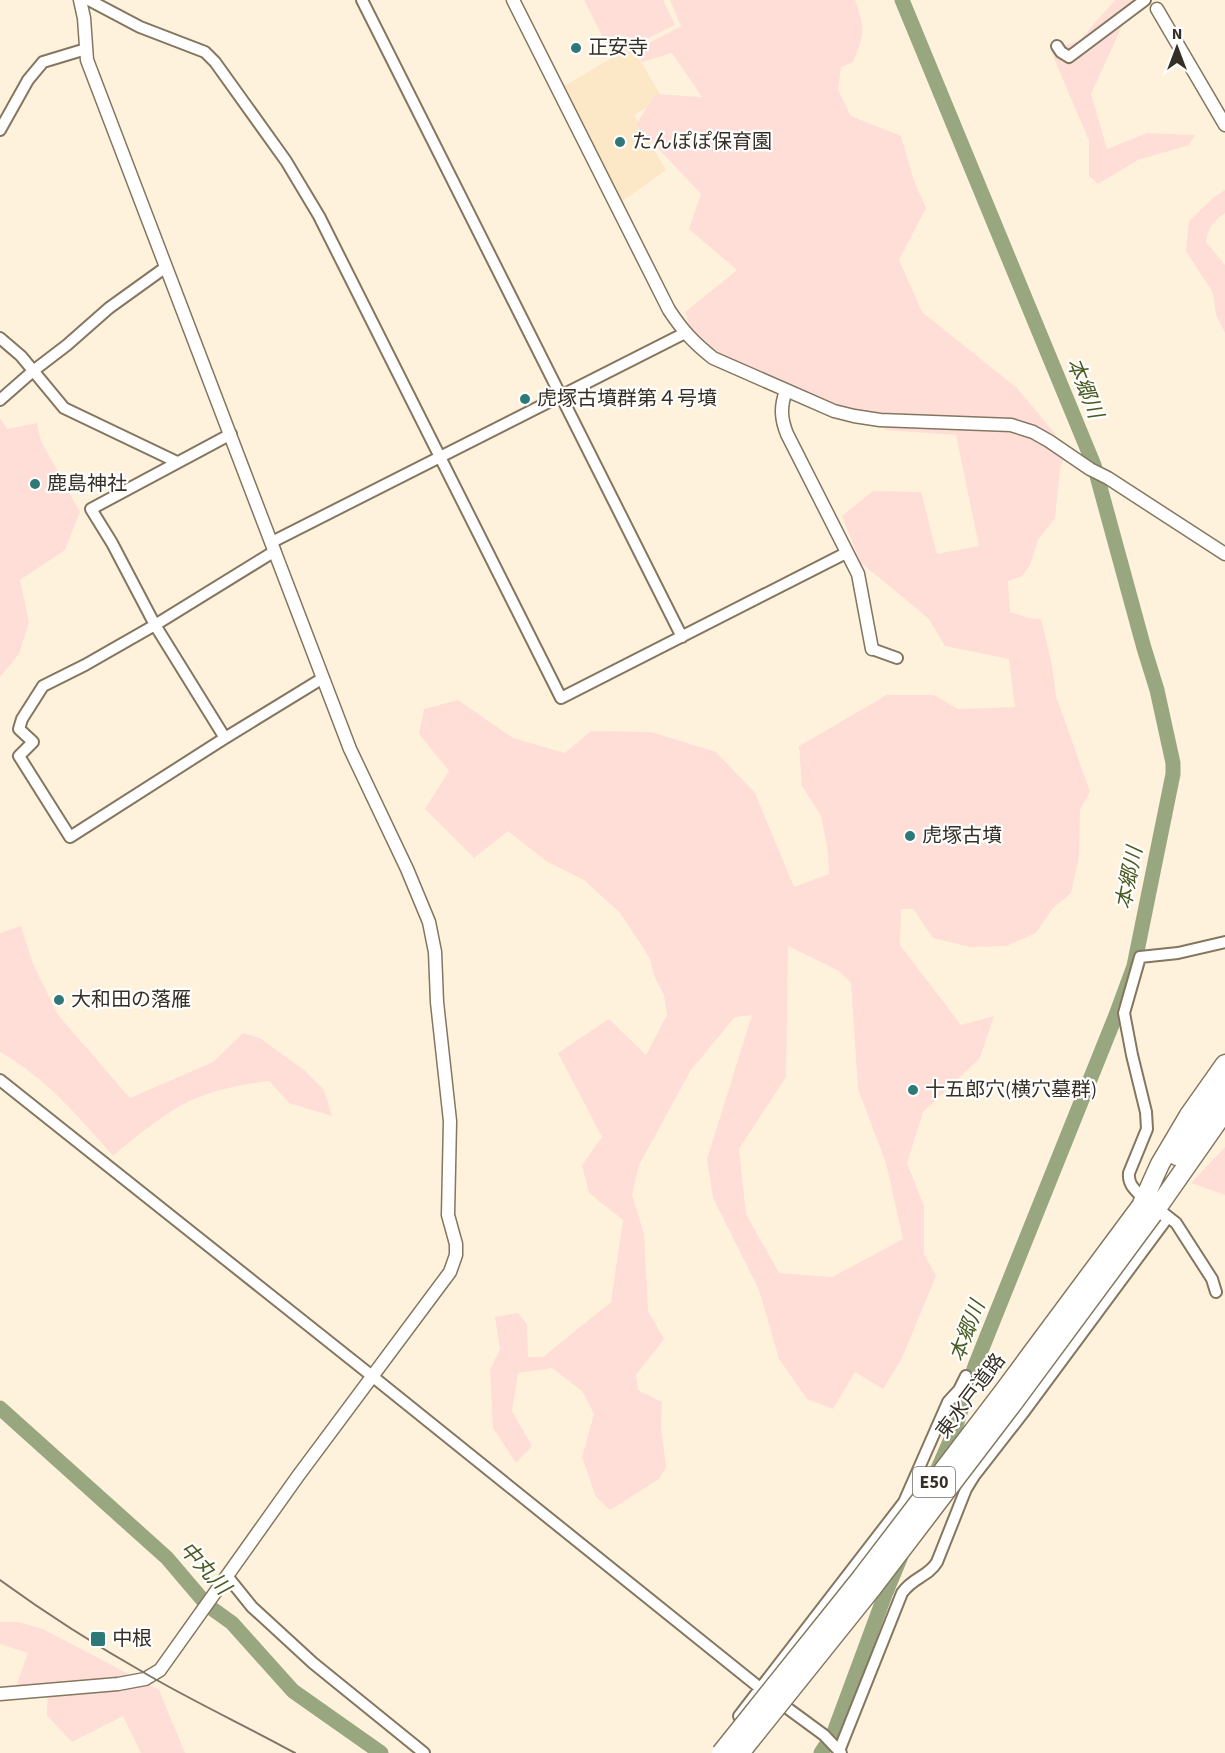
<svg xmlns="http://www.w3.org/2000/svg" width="1225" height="1753" font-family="'Source Sans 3','Noto Sans JP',sans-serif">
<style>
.built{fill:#fce8c7}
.green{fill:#feded6;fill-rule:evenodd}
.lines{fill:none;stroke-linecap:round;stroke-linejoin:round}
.river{stroke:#98a780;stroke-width:15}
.minor-casing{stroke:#84765f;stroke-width:14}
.tertiary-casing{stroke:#84765f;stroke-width:15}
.motorway-casing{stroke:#84765f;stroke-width:21}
.minor{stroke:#fff;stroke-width:10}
.tertiary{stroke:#fff;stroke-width:12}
.motorway{stroke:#fff;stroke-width:18}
.rail{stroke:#7f7668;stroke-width:2}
.motorway-bridge-casing{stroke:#84765f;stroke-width:21;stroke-linecap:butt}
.motorway-bridge{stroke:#fff;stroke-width:18}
.poi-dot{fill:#2e7877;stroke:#fff;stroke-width:2}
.labels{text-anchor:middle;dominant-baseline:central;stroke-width:4.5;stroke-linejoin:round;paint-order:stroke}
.shield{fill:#fff;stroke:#726d66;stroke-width:1.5}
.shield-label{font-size:18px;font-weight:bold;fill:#352f25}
.poi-label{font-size:20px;fill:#352f25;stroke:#fff;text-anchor:start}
.street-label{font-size:20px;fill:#352f25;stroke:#fff}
.water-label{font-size:21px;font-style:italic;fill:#495c21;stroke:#fff}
</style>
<rect width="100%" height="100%" fill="#fff2dd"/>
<path class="built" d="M632,46L662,98L634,115L666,170L620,203L566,92L564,86Z"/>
<path class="green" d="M584,0H663L675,25L612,56Z
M670,0H855C865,28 865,34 853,62L841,67L838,90L851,116L901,136L914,181L926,208L899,260L922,312L1017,388L1056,435L1016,420L882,416L837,407L786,383L722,357L708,348L696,336L690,328L685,312L737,270L689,229L701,194L636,125L655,94L702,97L672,53L642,62L636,50L681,26Z
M1115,0H1134L1091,94L1107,149L1147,133L1195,135L1189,145L1138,160L1098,184L1089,176V141L1051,51L1080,40Z
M1225,190V213C1213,221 1208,228 1206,242L1225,265V333L1216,315L1213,293L1186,251L1189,221L1214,197Z
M0,418L7,429L37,423L41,441L80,512L65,550L20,580L29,622L19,654L0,677Z
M882,423C925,425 978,424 1018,435C1035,440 1049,449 1064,458L1060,469L1055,518L1038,540L1030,565L1022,576L1008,581L1010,612L1028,618L1041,619L1052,665L1056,696L1090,792L1080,809L1079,857L1071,893L1053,908L1036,933L1006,946L970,947L933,938L913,909H901L900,945L961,1025L994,1016L980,1058L923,1112L907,1163L924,1206V1254L936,1276L901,1360L883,1389L855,1372L833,1409L807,1399L779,1359L759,1290L713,1198L707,1159L752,1015L735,1017L691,1070L639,1165L632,1195L644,1234L648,1311L664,1339L636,1375L638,1390L662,1402L661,1426L666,1467L659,1479L610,1510L596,1497L582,1457L594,1414L582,1391L552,1368L518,1373L512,1411L532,1446L516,1463L493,1428L490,1370L500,1349L495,1317L518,1313L527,1324L528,1357H543L611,1302L623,1220L589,1193L582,1165L602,1137L558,1053L609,1019L646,1055L667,1015L664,995L655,978L650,960L646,952L620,913L584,880L546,861L508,831L474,858L425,809L449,771L419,734L424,709L458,700L513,738L565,753L591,731L651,732L716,752L755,793L794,887L829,874L828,852L821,816L802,786L799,746L887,695H934L958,709L1015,707L1009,659L945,646L928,618L860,562L842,516L873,491L921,492L937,554L979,546L956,435L885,430ZM788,946L839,971L851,983L858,1089L886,1163L903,1239L832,1277L779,1273L746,1214L739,1149L786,1077Z
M21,926L33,964L58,1015L130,1098L213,1062L243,1033L260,1038L304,1070L324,1090L332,1116L289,1103L269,1081C238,1085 207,1091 180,1106C156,1120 134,1138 113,1156C77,1115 47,1079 0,1052V933Z
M1225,1147V1195L1191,1183Z
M0,1622H18L43,1629L159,1690L185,1753H141L123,1716L72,1742L47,1716L48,1685L15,1689L28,1653L0,1644Z"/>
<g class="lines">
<path class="river" d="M902,0L1094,465L1144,648L1157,690L1173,763V774L1134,966L1116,1015L975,1366L954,1432L937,1471
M0,1408L167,1558L207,1605L232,1623L293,1691L381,1753
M821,1753L833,1735L886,1592L901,1556"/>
<g class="minor-casing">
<path id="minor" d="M89,0L140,27L205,52L215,62L286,161L319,216L561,698L846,553
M362,0L682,637
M1057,46L1061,52L1069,57L1145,0
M0,130L28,80L43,62L86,49
M0,338L21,356L64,408L177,462
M0,400L33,371L67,345L109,308L166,267
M272,542L685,333
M275,551L155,625L85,665L43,686L22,719L19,729L33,742L19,756L70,837L225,738L323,678
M872,649L897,658
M225,738L155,625L112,543L91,509L231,434
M0,1080L372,1376L760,1688L824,1735L841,1753
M1140,1195C1133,1188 1128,1183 1129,1173L1147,1129L1146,1112L1132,1055L1124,1013L1140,957L1178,953L1225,942
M1162,1212L1176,1223L1212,1279L1216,1292
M227,1576L252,1607L313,1663L424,1753
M739,1716L904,1502L948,1402L959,1390L966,1376
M839,1751L902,1593C913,1577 928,1577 937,1562L966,1489L974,1476L1023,1413L1168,1217"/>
</g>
<g class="tertiary-casing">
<path id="tertiary" d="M513,0L669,310C683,331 693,342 713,358L834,411L854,416L880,420L1011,425L1033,432L1049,441L1090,469L1108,478L1225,554
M1157,9L1225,125
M786,391C780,407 781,419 787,434L858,574L872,649
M0,1694L118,1684L145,1679L160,1670L298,1476L450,1272L456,1255V1244L448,1215L450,1121L437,1002L435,952L429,922L407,869L350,749L87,60L84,18L80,0"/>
</g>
<g class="motorway-casing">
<path id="motorway" d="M1177,1156L1225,1087
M1141,1206L1160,1164L1189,1115L1225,1064
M1153,1214L1225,1111"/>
</g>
<use href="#minor" class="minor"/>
<use href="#tertiary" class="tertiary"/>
<use href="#motorway" class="motorway"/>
<path class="rail" d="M0,1580C48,1615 97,1646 148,1675C196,1703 246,1726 295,1753"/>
<g class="motorway-bridge-casing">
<path id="motorway-bridge" d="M721,1753L861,1578L1003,1392L1141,1206
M740,1753L873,1587L1014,1402L1153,1214"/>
</g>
<use href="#motorway-bridge" class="motorway-bridge"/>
</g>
<g class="poi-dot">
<circle cx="576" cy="48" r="6"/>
<circle cx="620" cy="142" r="6"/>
<circle cx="525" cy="399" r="6"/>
<circle cx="35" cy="484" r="6"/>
<circle cx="910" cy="836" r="6"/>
<circle cx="59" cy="1000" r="6"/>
<circle cx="913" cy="1090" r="6"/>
<rect x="90" y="1631" width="16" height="16" rx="3"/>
</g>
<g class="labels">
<rect class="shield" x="913" y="1467" width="42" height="30" rx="4.5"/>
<g class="shield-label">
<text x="934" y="1482">E50</text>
</g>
<g class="poi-label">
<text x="588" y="48">正安寺</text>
<text x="632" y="142">たんぽぽ保育園</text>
<text x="537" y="399">虎塚古墳群第４号墳</text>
<text x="47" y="484">鹿島神社</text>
<text x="922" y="836">虎塚古墳</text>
<text x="71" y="1000">大和田の落雁</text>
<text x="925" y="1090">十五郎穴(横穴墓群)</text>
<text x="112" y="1639">中根</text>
</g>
<g class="street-label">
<text transform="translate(971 1396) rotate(-53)">東水戸道路</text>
</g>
<g class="water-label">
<text transform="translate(1085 388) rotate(68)">本郷川</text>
<text transform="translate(1129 878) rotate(-79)">本郷川</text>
<text transform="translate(967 1331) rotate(-69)">本郷川</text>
<text transform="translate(205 1568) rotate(47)">中丸川</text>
</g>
</g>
<g transform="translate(1177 48)" stroke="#ffffff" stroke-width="4.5" paint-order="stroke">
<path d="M0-4.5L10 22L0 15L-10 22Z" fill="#352f25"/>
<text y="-9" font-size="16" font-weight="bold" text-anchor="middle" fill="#352f25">N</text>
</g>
</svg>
